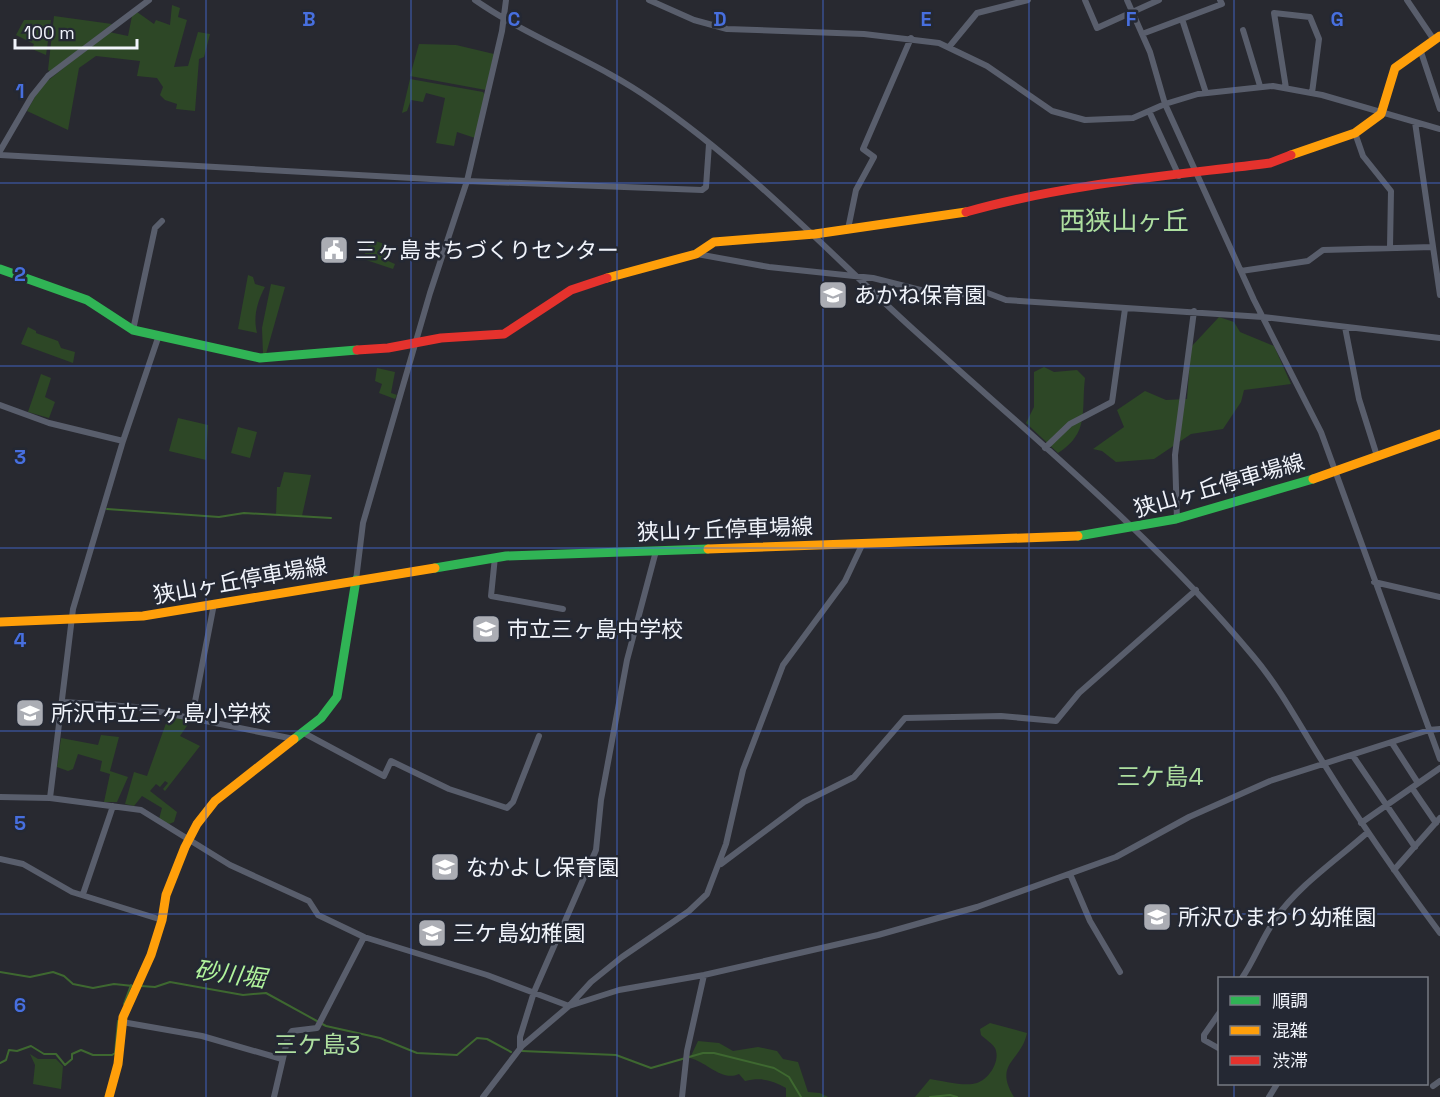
<svg xmlns="http://www.w3.org/2000/svg" width="1440" height="1097" font-family="'Space Grotesk','Noto Sans JP',sans-serif">
<style>
.green{fill:#2d4726}
.lines{fill:none;stroke-linecap:round;stroke-linejoin:round}
.stream{stroke:#3e6830;stroke-width:2}
.street{stroke:#595e6c;stroke-width:6}
.fast{stroke:#30b455;stroke-width:9}
.slow{stroke:#ff9f0a;stroke-width:9}
.jam{stroke:#e5322d;stroke-width:9}
.grid{fill:none;stroke:#476fdf;stroke-width:1.5;stroke-opacity:0.55}
.labels{text-anchor:middle;dominant-baseline:central;stroke-width:5;stroke-linejoin:round;paint-order:stroke}
.poi-label{font-size:22px;fill:#f1f4fb;stroke:#242833;text-anchor:start}
.street-label{font-size:22px;fill:#f1f4fb;stroke:#242833}
.neighbourhood-label{font-size:24px;fill:#aedf9f;stroke:#242833}
.water-label{font-size:24px;font-style:italic;fill:#b1f49c;stroke:#242833}
.quarter-label{font-size:26px;fill:#aedf9f;stroke:#242833}
.grid-label{font-size:20px;text-anchor:middle;font-weight:bold;fill:#476fdf;stroke:#242833;stroke-width:5;stroke-linejoin:round;paint-order:stroke}
</style>
<rect width="100%" height="100%" fill="#282930"/>
<path class="green" d="M172,5L180,8L178,17L187,20L174,67L188,66L198,32L210,34L204,57L199,59L195,111L176,109L177,104L165,100L160,95L163,87L157,78L137,76L140,61L96,56L79,68L68,130L27,111L41,86L109,32L128,36L132,16L137,12L154,24L156,20L170,25Z
M54,16L112,24L51,72L48,70Z
M24,20H51L46,55L32,49L34,44L16,35Z
M419,44L456,45L494,54L486,90L410,76Z
M410,79L483,92L485,95L475,138L457,132L454,146L436,143L445,98L426,93L423,102L411,100L407,111L402,113Z
M370,239L390,246L388,261L395,264L393,269L363,259Z
M248,275L253,277L255,284L265,287C257,302 253,317 257,333L238,329Z
M271,284L285,287L266,354H263L262,328Z
M1219,317L1234,322L1240,332L1274,346L1291,384L1244,390L1241,402L1223,429L1191,434L1154,459L1116,462L1102,451L1093,449L1124,427L1117,410L1145,391L1166,400L1187,399L1191,347Z
M28,327L36,331V333L58,341L61,348L75,352L73,363L21,344Z
M1044,367L1054,372L1077,370L1085,378C1081,410 1090,433 1058,453L1026,423L1034,407V372Z
M377,368L395,372L391,393L397,395L395,399L379,393L382,384L375,381Z
M41,374L51,378L45,397L55,402L49,418L28,412Z
M178,418L208,425L206,460L169,451Z
M238,427L257,432L250,458L231,453Z
M284,472L311,475L302,516L276,514L277,487H280Z
M169,715L191,720L180,736L200,746L165,791L163,789L168,783L165,781L160,787L156,784L150,791L177,812L174,822L169,824L159,819L162,808L142,796L134,806L125,804L134,772L147,776Z
M101,735L119,737L110,771L128,777L117,802H104L110,774L100,771L102,761L78,754L73,769L68,771L57,767L61,738L98,745Z
M990,1023L1027,1033C1021,1062 993,1063 1014,1097H915L930,1079C943,1081 965,1087 977,1083C989,1079 1001,1061 995,1048C992,1043 985,1039 981,1035L980,1029Z
M698,1041L719,1043L733,1051L758,1047L777,1051L783,1059L798,1062L808,1092L820,1093L828,1097H786V1088C772,1080 761,1077 745,1081L739,1074C722,1082 707,1062 690,1058Z
M30,1054L38,1059H56L63,1066L61,1089L33,1084L35,1065Z"/>
<g class="lines">
<path class="stream" d="M107,509L219,517L244,513L331,518
M0,972L30,977L53,972L64,976L73,984L93,988L114,984L133,986
M141,986L155,987L170,982L243,995L266,993L326,1026L380,1038L417,1053L457,1055L477,1038L487,1039L511,1052
M124,1004L131,985
M522,1051L616,1055L651,1068L703,1053H714L774,1068L789,1077L801,1097
M0,1063L6,1060L9,1050L17,1051L31,1046L44,1054H56L65,1065L72,1059V1054L81,1050L93,1055H112L115,1053L118,1021
M930,1097L950,1095L957,1097"/>
<path class="street" d="M475,0C531,39 597,61 653,101C749,167 828,252 914,330C1030,435 1153,535 1253,656C1281,689 1301,728 1324,764C1360,822 1399,878 1440,933
M649,0L694,20L727,29L864,34L939,43L987,66L1052,111L1085,120L1133,118L1165,104L1198,94L1273,86L1322,95L1440,129
M1085,0L1097,28L1159,0
M1127,0L1150,52L1165,104L1254,300L1321,432L1440,759
M1407,0L1434,40
M1182,19L1206,93
M1243,30L1260,86
M1142,34L1222,4L1220,0
M949,47L977,13L1028,0
M1420,49L1440,109
M1286,88L1274,13L1310,17L1319,39L1312,93
M1149,111L1179,176
M1415,122L1440,295
M1355,133L1363,156L1391,191L1390,247
M0,151L32,96L48,76L149,0
M0,155L467,181L702,190L706,187L709,144
M848,229L856,190L874,157L863,149L911,38
M697,254L769,267L873,278L944,296L985,292L1006,300L1263,317L1440,338
M1241,271L1308,261L1323,250L1433,247
M1345,327L1359,399L1377,456
M133,330L155,228L162,221
M0,405L49,423L123,441
M1045,448L1070,424L1112,402L1125,309
M1177,520L1175,455L1194,311
M495,557L491,596L563,609
M356,580L363,523L430,293L467,181L502,31L506,0
M1374,582L1440,597
M64,702L136,707L294,739
M192,717L214,604
M302,732L384,776L391,761L449,789L507,808L513,802L539,736
M1392,743L1418,783
M1353,756L1415,847
M1412,788L1436,823
M0,797L50,798L141,810L230,865L309,901L318,915L364,937L487,975L569,1006L591,982L622,957L689,911L707,894L726,844L743,770L783,665L845,581L862,545
M50,798L73,609L123,441L159,335
M1361,823L1440,768
M0,859L23,864L72,892L162,920
M721,864L804,802L854,777L905,718L1001,716L1056,721L1079,693L1196,590
M1394,870L1440,818
M1070,874L1090,921L1120,972
M83,894L113,806
M1242,978C1255,959 1262,938 1276,918C1299,885 1338,859 1368,832
M1220,1012L1204,1035V1040L1220,1049
M122,1022L202,1036L282,1059
M520,1048V1037L534,992L596,850L601,800L627,660L656,551
M1433,1086L1440,1081
M274,1097L288,1037L292,1031L317,1028L364,937
M483,1097L522,1046L569,1006L619,990L704,975L878,935L977,907L1116,857L1189,817L1270,781L1429,730L1440,729
M682,1097L687,1051L704,975
M1269,1097L1277,1084"/>
<path class="fast" d="M0,269L87,300L133,330L260,358L357,350
M1078,536L1176,519L1313,479
M435,568L506,556L708,549
M294,739L321,718L337,697L356,580"/>
<path class="slow" d="M1291,155L1355,133L1381,114L1395,68L1440,36
M607,278L696,254L714,242L815,234L966,212
M1313,479L1440,434
M708,549L1078,536
M0,622L143,616L435,568
M109,1097L118,1064L123,1017L151,955L162,920L166,895L185,847L197,824L215,801L294,739"/>
<path class="jam" d="M966,212C1065,184 1168,176 1270,163L1291,155
M357,350L388,348L441,338L504,334L571,290L607,278"/>
</g>
<path class="grid" d="M206,0V1097M411,0V1097M617,0V1097M823,0V1097M1029,0V1097M1234,0V978M0,183H1440M0,366H1440M0,548H1440M0,731H1440M0,914H1440M1234,1084V1097"/>
<defs>
<g id="civic-square" transform="scale(1.5)"><rect x="-9" y="-9" width="18" height="18" rx="4" fill="#abadb4" stroke="#242833"/><path d="M-.6-6.5H3V-4.5H.6V-3L4-1V1h2V6H-6V1h2V-1L-.6-3ZM-1.2 2.5V6h2.4V2.5Z" fill="#fff"/></g>
<g id="school-square" transform="scale(1.5)"><rect x="-9" y="-9" width="18" height="18" rx="4" fill="#abadb4" stroke="#242833"/><path d="M0-5L7-2L0 1L-7-2ZM-4 1L0 2.5L4 1V4Q0 6-4 4Z" fill="#fff"/></g>
</defs>
<g fill-rule="evenodd">
<use href="#civic-square" x="334" y="250"/>
<use href="#school-square" x="833" y="295"/>
<use href="#school-square" x="486" y="629"/>
<use href="#school-square" x="30" y="713"/>
<use href="#school-square" x="445" y="867"/>
<use href="#school-square" x="1157" y="917"/>
<use href="#school-square" x="432" y="933"/>
</g>
<g class="labels">
<g class="poi-label">
<text x="355" y="250">三ヶ島まちづくりセンター</text>
<text x="854" y="295">あかね保育園</text>
<text x="507" y="629">市立三ヶ島中学校</text>
<text x="51" y="713">所沢市立三ヶ島小学校</text>
<text x="466" y="867">なかよし保育園</text>
<text x="1178" y="917">所沢ひまわり幼稚園</text>
<text x="453" y="933">三ケ島幼稚園</text>
</g>
<g class="street-label">
<text transform="translate(1219 485) rotate(-16)">狭山ヶ丘停車場線</text>
<text transform="translate(725 529) rotate(-2)">狭山ヶ丘停車場線</text>
<text transform="translate(240 580) rotate(-10)">狭山ヶ丘停車場線</text>
</g>
<g class="neighbourhood-label">
<text x="1160" y="776">三ケ島4</text>
<text x="317" y="1044">三ケ島3</text>
</g>
<g class="water-label">
<text transform="translate(230 974) rotate(8)">砂川堀</text>
</g>
<g class="quarter-label">
<text x="1124" y="221">西狭山ヶ丘</text>
</g>
</g>
<g class="grid-label">
<text x="309" y="26">B</text>
<text x="514" y="26">C</text>
<text x="720" y="26">D</text>
<text x="926" y="26">E</text>
<text x="1131" y="26">F</text>
<text x="1337" y="26">G</text>
<text x="20" y="98">1</text>
<text x="20" y="281">2</text>
<text x="20" y="464">3</text>
<text x="20" y="647">4</text>
<text x="20" y="830">5</text>
<text x="20" y="1012">6</text>
</g>
<rect x="1218" y="977" width="210" height="108" fill="#242833" stroke="#767a83" stroke-width="1.5"/>
<rect x="1230" y="996" width="30" height="9" fill="#30b455" stroke="#767a83" stroke-width="1.5"/>
<text x="1272" y="1007" font-size="18" fill="#f1f4fb">順調</text>
<rect x="1230" y="1026" width="30" height="9" fill="#ff9f0a" stroke="#767a83" stroke-width="1.5"/>
<text x="1272" y="1037" font-size="18" fill="#f1f4fb">混雑</text>
<rect x="1230" y="1056" width="30" height="9" fill="#e5322d" stroke="#767a83" stroke-width="1.5"/>
<text x="1272" y="1067" font-size="18" fill="#f1f4fb">渋滞</text>
<path d="M15 39v9h122v-9" fill="none" stroke="#f1f4fb" stroke-width="3"/>
<text x="24" y="39" font-size="18" fill="#f1f4fb" stroke="#242833" stroke-width="4.5" paint-order="stroke">100 m</text>
</svg>
